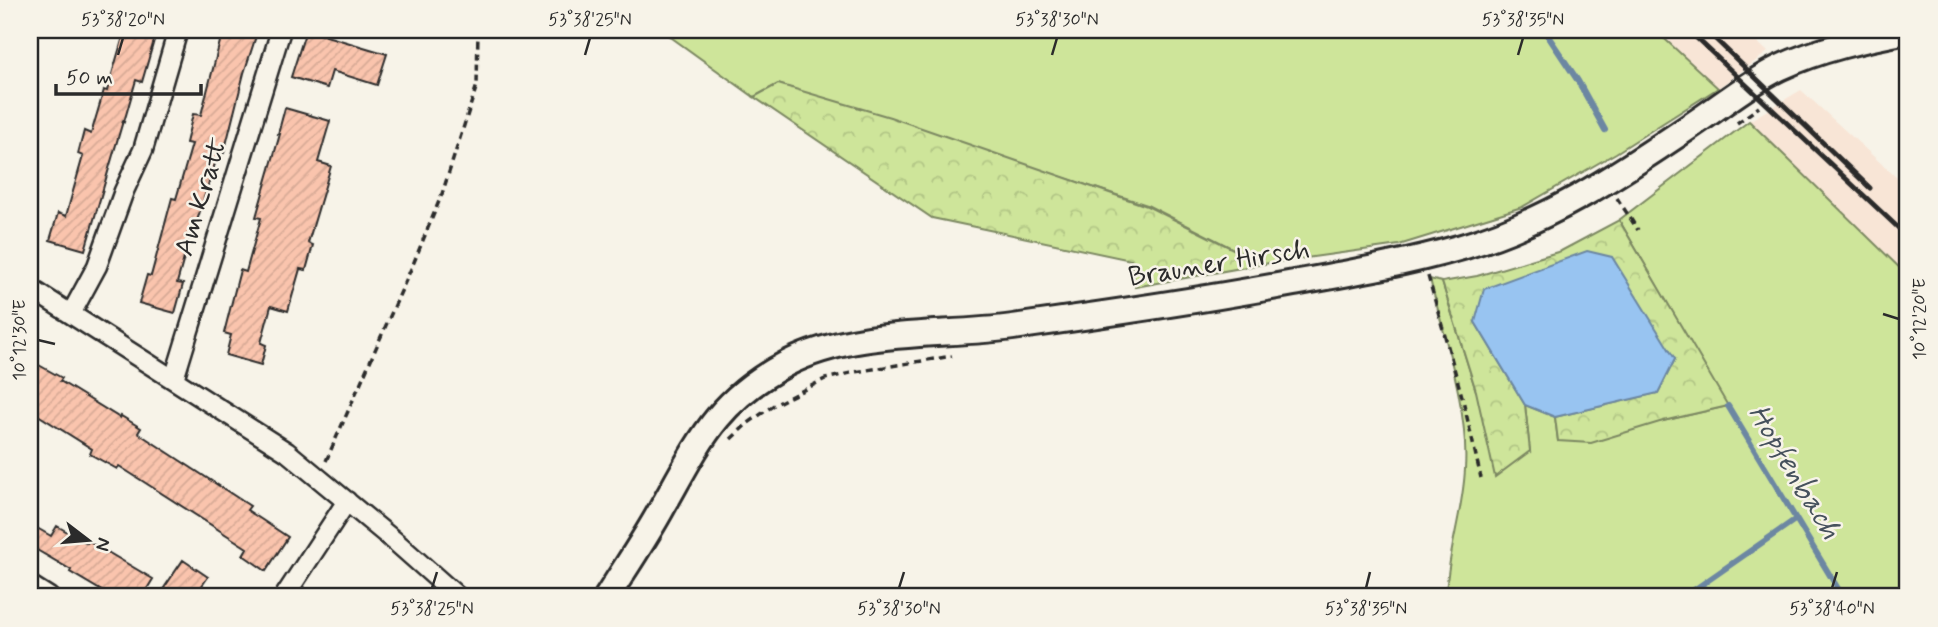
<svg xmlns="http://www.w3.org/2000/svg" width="1938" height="627" font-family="Mynerve,sans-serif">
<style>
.built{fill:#f8e5d6}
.green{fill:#cee59a;stroke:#7c8862;stroke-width:2}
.forest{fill:url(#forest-crowns);stroke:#7c8862;stroke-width:2}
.water{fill:#98c4f1;stroke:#6c87a2;stroke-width:2}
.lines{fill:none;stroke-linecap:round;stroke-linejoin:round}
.stream{stroke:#6c87a2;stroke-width:6}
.building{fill:url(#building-hatch);stroke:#2b2b2b;stroke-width:2}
.street-casing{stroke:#2b2b2b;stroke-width:23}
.secondary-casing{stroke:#2b2b2b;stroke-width:30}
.path{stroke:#2b2b2b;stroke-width:3.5;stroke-dasharray:7 5;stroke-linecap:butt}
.street{stroke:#f7f3e8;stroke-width:18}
.secondary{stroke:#f7f3e8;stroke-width:24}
.rail{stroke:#2b2b2b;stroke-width:5}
.ticks{fill:none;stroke:#2b2b2b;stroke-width:2.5}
.labels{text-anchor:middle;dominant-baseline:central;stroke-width:5;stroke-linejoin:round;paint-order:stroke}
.street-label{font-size:28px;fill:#2b2b2b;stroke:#f7f3e8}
.water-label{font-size:30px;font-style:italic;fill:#46515c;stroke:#f7f3e8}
.neatline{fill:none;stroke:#2b2b2b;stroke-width:2.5}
.ticks-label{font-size:18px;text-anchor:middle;fill:#2b2b2b}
</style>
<defs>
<pattern id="forest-crowns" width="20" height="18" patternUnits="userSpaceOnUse" patternTransform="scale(1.75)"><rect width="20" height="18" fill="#cee59a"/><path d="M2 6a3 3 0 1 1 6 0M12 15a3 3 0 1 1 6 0" fill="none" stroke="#b1c585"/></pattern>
<pattern id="building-hatch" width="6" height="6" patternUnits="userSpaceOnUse" patternTransform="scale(1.75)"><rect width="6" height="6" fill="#fac4ad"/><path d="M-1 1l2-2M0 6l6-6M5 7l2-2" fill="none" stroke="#d6a995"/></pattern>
</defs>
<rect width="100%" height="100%" fill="#f7f3e8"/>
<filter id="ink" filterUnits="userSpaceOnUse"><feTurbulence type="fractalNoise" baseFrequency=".0143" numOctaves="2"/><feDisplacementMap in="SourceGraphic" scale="14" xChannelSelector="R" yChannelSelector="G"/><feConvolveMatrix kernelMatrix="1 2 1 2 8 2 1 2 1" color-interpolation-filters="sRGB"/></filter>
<g filter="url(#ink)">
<path class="built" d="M1655,30H1744L1768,52L1718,88Z
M1801,90L1908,188V276L1749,121Z"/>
<path class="green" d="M661,30H1655L1718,88L1616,153L1522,207L1399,245L1263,264L1147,205L778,84L754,97Z
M1749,121L1908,276V597H1446C1447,554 1463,513 1465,469C1469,411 1444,336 1430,279L1442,282L1476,391L1530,451L1525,405L1555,417L1558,441L1663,421L1727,406L1619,220Z"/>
<path class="forest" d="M778,84L890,117L1147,206L1263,264L1135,287L1131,260L932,218L754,97Z
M1619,220L1728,406L1663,421L1591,443L1558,441L1555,417L1658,393L1675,359L1475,322L1525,405L1530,451L1495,477L1476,391L1442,282L1477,276L1561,251Z"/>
<path class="water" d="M1587,251L1612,257L1675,359L1658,393L1555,417L1525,405L1475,322L1484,289Z"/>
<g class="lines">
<path class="stream" d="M1544,30L1578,81L1605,130
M1728,406L1843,597
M1684,597L1796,519"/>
</g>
<path class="building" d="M125,30H157L142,82L136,80L124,122L123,121L85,250L50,240L58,213L66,216L83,156L78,154L84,131L91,134L104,90L107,91Z
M223,30H258L244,73L224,153L219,151L195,227L193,226L177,283L183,284L175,313L139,303L147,275L151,276L172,198L176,199L192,144L186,143L193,114L201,115Z
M306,30L387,54L377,85L332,71L327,88L291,77Z
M285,108L330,121L318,162L331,166L308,243L313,245L306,270L300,269L288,311L271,306L261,343L266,345L261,365L226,355L231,335L224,333L240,270L246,272L261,218L256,217L280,134H278Z
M37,364L62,378L60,381L120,418L121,416L141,428L138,433L250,506L247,510L288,537L266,571L243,555L247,548L119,466L117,469L90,454L92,449L30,410V376Z
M30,524L51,536L57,526L87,543L89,541L153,579L142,597H112L70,572L71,570L30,546Z
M183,560L208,577L194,597H177L164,588Z"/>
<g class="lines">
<g class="street-casing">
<path id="street" d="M30,288L287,452L397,543L458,597
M71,314L97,266L124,191L143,150L178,30
M174,379L281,30
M30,585L49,597
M284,597L347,501"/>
</g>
<g class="secondary-casing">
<path id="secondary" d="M607,597C625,568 645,539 662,508C699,443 716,401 786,364C855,328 939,337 1013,327C1107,314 1201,300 1294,283C1350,273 1407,263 1462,247C1548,222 1618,175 1692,125C1721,106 1748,83 1779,68C1820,49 1864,39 1908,31"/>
</g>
<path class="path" d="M1737,123L1759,107
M1617,198L1638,230
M1428,276L1463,400L1481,478
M731,439L747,424L774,405L825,379L855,372L952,356
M326,461L414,262L442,194L477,85L478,30"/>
<use href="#street" class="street"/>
<use href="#secondary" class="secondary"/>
<path class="rail" d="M1688,30L1908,237
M1706,30L1870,188"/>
</g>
</g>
<path class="ticks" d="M118,55L123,38M585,55L590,38M1052,55L1057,38M1518,55L1523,38M1883,314L1899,319M38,340L55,344M432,588L437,572M899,588L904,572M1366,588L1370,572M1832,588L1837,572"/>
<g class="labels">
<g class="street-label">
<text transform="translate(202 197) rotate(-73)">Am Kratt</text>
<text transform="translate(1219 264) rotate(-9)">Brauner Hirsch</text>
</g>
<g class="water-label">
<text transform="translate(1794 472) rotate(59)">Hopfenbach</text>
</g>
</g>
<rect width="1938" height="627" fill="none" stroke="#f7f3e8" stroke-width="77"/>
<g transform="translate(88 540) rotate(106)" stroke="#f7f3e8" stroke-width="5" paint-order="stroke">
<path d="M0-5L12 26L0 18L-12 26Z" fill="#2b2b2b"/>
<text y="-10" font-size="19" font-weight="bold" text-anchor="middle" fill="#2b2b2b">N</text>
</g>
<path d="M56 84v10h145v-10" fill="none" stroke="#2b2b2b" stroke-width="3.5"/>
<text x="66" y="84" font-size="21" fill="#2b2b2b" stroke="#f7f3e8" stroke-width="5" paint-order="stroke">50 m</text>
<rect x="38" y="38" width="1861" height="550" class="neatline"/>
<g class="ticks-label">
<text x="123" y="25">53°38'20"N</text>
<text x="590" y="25">53°38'25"N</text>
<text x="1057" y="25">53°38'30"N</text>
<text x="1523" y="25">53°38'35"N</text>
<text transform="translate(1919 319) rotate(-90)" y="6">10°12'20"E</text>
<text transform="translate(19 340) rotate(-90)" y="6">10°12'30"E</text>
<text x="432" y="614">53°38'25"N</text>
<text x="899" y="614">53°38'30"N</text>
<text x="1366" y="614">53°38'35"N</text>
<text x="1832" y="614">53°38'40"N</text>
</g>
</svg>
